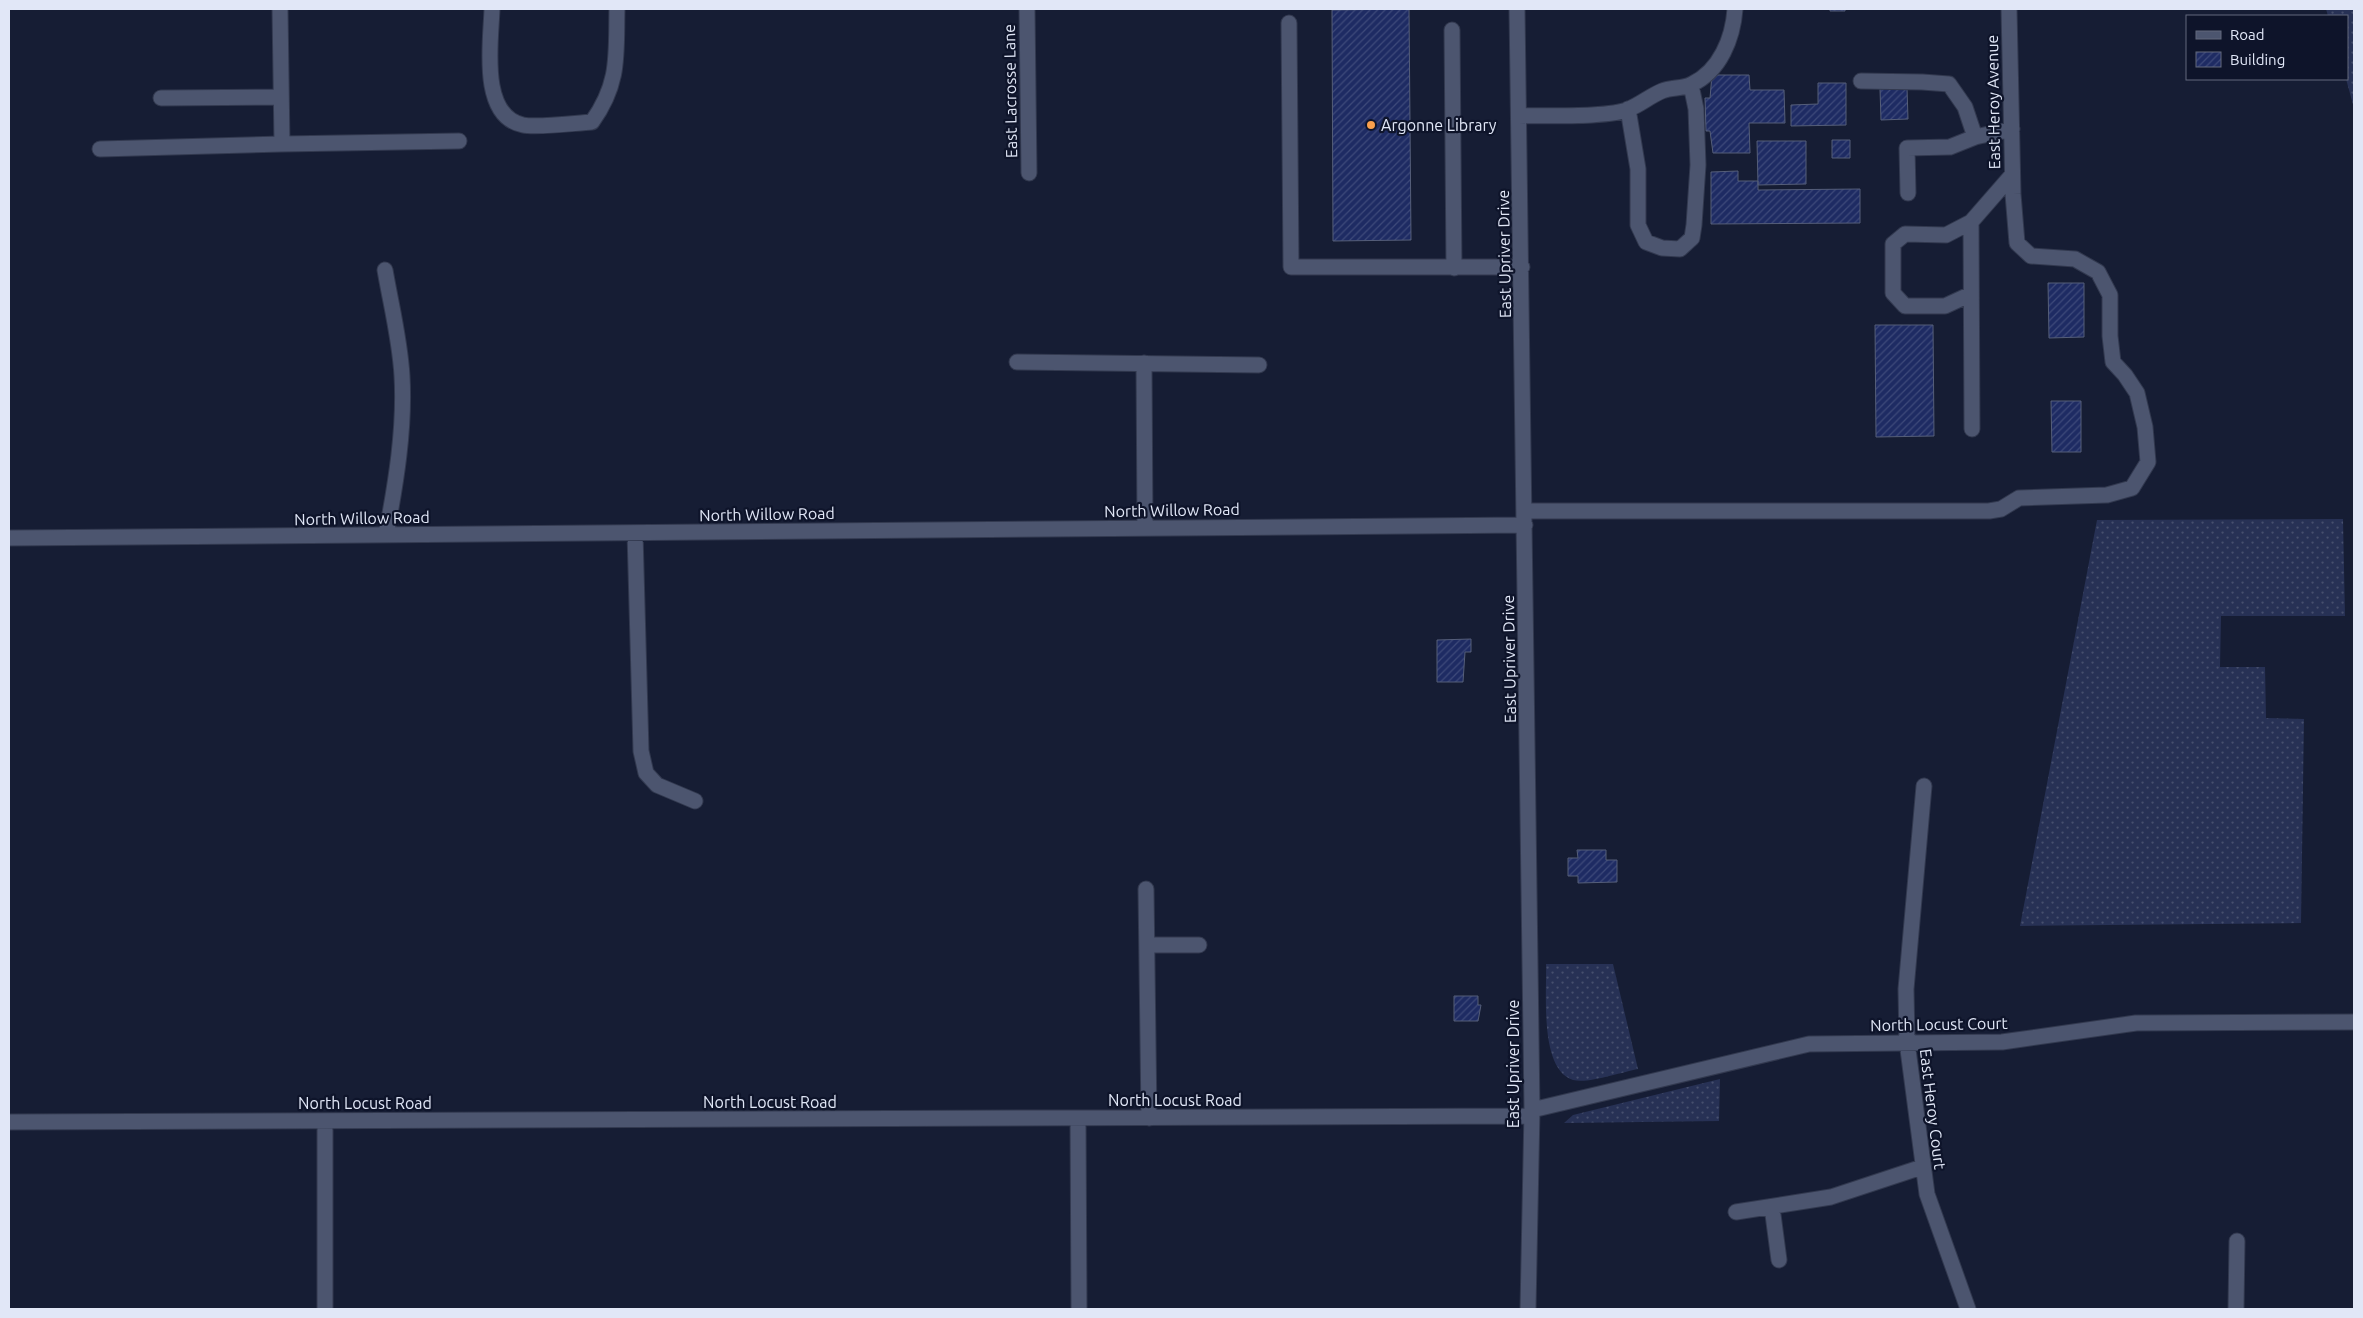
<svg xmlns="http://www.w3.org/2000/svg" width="2363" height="1318" font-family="Ubuntu,sans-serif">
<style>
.grass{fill:url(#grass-dots)}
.building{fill:url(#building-hatch);stroke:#555e79}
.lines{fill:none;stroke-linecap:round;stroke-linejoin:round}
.minor-casing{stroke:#32394f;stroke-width:17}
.minor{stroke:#4c556f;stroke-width:15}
.poi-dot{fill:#f99f4d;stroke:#0e142a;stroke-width:2}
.labels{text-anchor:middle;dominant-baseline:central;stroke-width:4.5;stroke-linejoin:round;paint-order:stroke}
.street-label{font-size:16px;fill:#e1e7f7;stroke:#0e142a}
.poi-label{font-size:16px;fill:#e1e7f7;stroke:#0e142a;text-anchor:start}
</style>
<defs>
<pattern id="grass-dots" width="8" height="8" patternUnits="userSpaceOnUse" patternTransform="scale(1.25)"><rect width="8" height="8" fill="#273155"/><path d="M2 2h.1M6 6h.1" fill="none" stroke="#464f6e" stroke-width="1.8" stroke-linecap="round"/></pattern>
<pattern id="building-hatch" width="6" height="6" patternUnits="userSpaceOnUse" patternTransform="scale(1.25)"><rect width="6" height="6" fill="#1e2b63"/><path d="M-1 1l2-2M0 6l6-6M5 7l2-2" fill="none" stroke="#3e4a7a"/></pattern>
</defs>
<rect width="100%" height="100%" fill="#161d34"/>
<path class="grass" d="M2326,9H2354V108L2346,79L2347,16H2328Z
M2343,519L2345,616H2221L2220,667H2265L2266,718L2304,719L2301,923L2020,926L2097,520Z
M1546,964H1613L1638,1069C1622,1072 1588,1084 1573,1080C1539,1069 1547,993 1546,964Z
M1720,1079L1719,1121L1564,1123L1573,1115Z"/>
<path class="building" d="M1409,9L1411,240L1333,241L1332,10Z
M1830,9H1845V11H1830Z
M1712,75H1749L1750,90H1784L1785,123H1749L1750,153H1713L1710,131H1706L1705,98H1710Z
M1818,83H1846V125L1791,126V105L1818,104Z
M1907,88L1908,119L1881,120L1880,89Z
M1832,140H1850V158H1832Z
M1757,141H1806V184L1758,185Z
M1738,171V181H1758V190L1860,189V223L1711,224V172Z
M2048,283H2084V337L2049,338Z
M1875,325H1933L1934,436L1876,437Z
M2051,401H2081V452H2052Z
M1471,639V652H1465L1463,682H1437V640Z
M1577,850H1606V860H1617V882L1578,883V876H1568V858H1578Z
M1454,996H1478V1005H1481L1478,1021H1454Z"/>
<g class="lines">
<g class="minor-casing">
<path id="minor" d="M492,9C491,41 479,116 523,125C537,128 575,123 592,122C620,83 616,55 617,9
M1027,9L1029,173
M1517,9L1532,1110L1528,1309
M1289,23L1291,267H1522
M1452,30L1454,268
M1861,81L1922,82L1949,84L1965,107L1975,137
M161,98L281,97
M1628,109L1638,169V225L1646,242L1662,248L1680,249L1692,238L1694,225L1698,165L1696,109L1691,85
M1519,116C1544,115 1609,118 1629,109C1641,104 1650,96 1662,91C1672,87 1683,89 1692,84C1720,71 1733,38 1735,9
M282,144L459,141
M100,149L282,144L280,9
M1908,193L1907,148L1950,147L1975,137L2012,129
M1971,222L1946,235L1905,234L1893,244V293L1905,306H1945L1971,294
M385,270C391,305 400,340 402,376C405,428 396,483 386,535
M1017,362L1259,365
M1144,363L1145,528
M1972,429L1971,222L2012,175
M1525,511H1989L2001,509L2019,498L2107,495L2132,488L2148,462L2145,427L2137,393L2125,375L2113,362L2110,336V295L2098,272L2075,259L2031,256L2017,243L2013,194L2009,9
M635,533L641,751L646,773L657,785L695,801
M9,538L1525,525
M1924,786L1906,989L1907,1042L1927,1194L1968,1309
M1146,889L1149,1118
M1147,945H1199
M1532,1110L1809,1044L2002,1042L2136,1023L2354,1022
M1078,1118L1079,1309
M9,1122L1532,1116
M1772,1207L1779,1260
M1736,1212L1831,1197L1922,1167
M325,1309V1121
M2236,1309L2237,1241"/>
</g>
<use href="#minor" class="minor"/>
</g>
<circle class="poi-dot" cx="1371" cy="125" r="5"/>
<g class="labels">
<g class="street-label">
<text transform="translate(1010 91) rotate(-91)">East Lacrosse Lane</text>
<text transform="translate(1993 102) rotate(-91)">East Heroy Avenue</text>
<text transform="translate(1504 254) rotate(-91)">East Upriver Drive</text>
<text transform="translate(1172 510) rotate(-1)">North Willow Road</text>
<text transform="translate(767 514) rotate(-1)">North Willow Road</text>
<text transform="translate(362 518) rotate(-1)">North Willow Road</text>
<text transform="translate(1509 659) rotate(-91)">East Upriver Drive</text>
<text transform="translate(1939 1024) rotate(-1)">North Locust Court</text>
<text transform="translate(1513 1064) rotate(-90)">East Upriver Drive</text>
<text x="1175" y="1100">North Locust Road</text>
<text x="770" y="1102">North Locust Road</text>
<text x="365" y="1103">North Locust Road</text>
<text transform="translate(1933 1109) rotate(83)">East Heroy Court</text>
</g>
<g class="poi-label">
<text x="1381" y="125">Argonne Library</text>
</g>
</g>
<rect width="2363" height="1318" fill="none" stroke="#e1e7f7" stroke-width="20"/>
<rect x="2186" y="15" width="162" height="65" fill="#0e142a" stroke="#62687c"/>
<rect x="2196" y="31" width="25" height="8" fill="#4c556f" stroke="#62687c"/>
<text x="2230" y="40" font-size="15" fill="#e1e7f7">Road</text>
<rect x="2196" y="52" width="25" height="15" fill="url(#building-hatch)" stroke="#62687c"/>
<text x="2230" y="65" font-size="15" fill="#e1e7f7">Building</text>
</svg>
